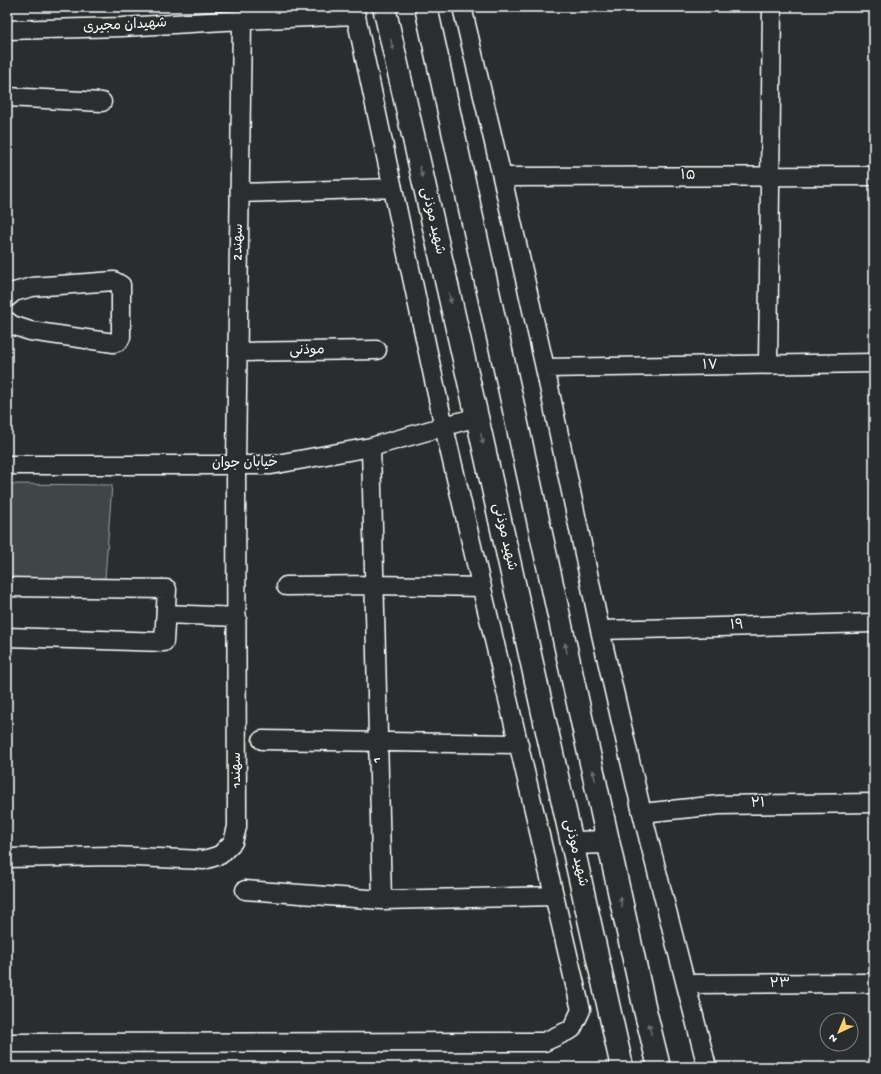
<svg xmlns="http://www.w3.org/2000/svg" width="881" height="1074" font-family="'Gochi Hand','Playpen Sans Arabic',sans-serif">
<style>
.green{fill:#414445;stroke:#a0a2a2}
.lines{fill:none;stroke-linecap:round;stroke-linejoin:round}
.minor-casing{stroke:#fff;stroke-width:21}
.tertiary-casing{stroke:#fff;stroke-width:25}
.secondary-casing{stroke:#fff;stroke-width:25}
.minor{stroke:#2a2d2e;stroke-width:18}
.tertiary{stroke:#2a2d2e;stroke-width:22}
.secondary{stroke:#2a2d2e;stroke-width:22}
.oneway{fill:#6a6c6d}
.labels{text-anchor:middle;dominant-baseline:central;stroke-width:3.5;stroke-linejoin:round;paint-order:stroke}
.street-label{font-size:14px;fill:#fff;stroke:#2a2d2e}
</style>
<rect width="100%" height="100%" fill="#2a2d2e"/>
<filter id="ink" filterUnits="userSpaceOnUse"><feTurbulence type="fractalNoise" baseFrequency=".025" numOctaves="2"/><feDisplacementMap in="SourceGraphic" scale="8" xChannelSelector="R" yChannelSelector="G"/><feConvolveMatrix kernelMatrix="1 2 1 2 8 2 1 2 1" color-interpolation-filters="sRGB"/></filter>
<g filter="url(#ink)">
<path class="green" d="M7,484L112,485L105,578L7,587Z"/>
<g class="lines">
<g class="minor-casing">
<path id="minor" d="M462,7L502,177L545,368L600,630L642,813L707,1067
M7,30L122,27L242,20L355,15
M7,97L102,102
M502,177L874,176
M240,193L393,188
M7,298L14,292L32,287L114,281L121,285V337L119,341L114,343L30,331L12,325L7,321
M238,352L377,350
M768,365L772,7
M545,368L874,363
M371,447L382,900L554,896
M7,465H271L371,447L477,417
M286,586L375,585L482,587
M7,587L167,589L164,642L7,637
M166,614L237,617
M600,630L874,623
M262,740L519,744
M642,813L719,805L874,803
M7,858L113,856L204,860L220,855L233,842L237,827L236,464L242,20
M245,890L382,900
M686,984L874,983
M7,1043L544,1042L572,1029L581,1010L444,427L354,7"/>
</g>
<g class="tertiary-casing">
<path id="tertiary" d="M572,843L608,842"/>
</g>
<g class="secondary-casing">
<path id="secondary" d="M384,7L477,417L622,1067
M426,7L645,1010L659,1067"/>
</g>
<use href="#minor" class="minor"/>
<use href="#tertiary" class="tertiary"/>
<use href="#secondary" class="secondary"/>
</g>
<defs><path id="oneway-solid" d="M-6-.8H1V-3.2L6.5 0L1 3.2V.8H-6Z"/></defs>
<g class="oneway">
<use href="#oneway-solid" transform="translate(392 45) rotate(77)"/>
<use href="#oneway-solid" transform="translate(421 172) rotate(77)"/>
<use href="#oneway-solid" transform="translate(450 298) rotate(77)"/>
<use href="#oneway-solid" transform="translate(482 439) rotate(77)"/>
<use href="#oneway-solid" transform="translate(566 648) rotate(-102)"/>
<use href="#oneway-solid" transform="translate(594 775) rotate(-102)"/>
<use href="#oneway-solid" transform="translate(621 902) rotate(-102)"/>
<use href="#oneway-solid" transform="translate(650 1029) rotate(-103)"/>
</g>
</g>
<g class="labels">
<g class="street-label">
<text transform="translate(125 26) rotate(-3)">شهیدان مجیری</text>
<text x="688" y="176">۱۵</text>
<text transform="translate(432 221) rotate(77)">شهید موذنی</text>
<text transform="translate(239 242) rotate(-89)">2سهند</text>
<text transform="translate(307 351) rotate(-1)">موذنی</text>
<text transform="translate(710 366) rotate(-1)">۱۷</text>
<text transform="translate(245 464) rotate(-1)">خیابان جوان</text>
<text transform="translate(504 537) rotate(77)">شهید موذنی</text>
<text transform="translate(737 626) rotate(-2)">۱۹</text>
<text transform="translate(378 760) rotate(-91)">1</text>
<text transform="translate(237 770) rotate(-90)">1سهند</text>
<text transform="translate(758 804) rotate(-1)">۲۱</text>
<text transform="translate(575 853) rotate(77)">شهید موذنی</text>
<text x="780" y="984">۲۳</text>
</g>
</g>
<rect width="881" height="1074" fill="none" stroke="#2a2d2e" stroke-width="24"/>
<rect x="12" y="12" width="857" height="1050" fill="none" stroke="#fff" stroke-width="1.5" filter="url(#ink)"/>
<g transform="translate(839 1032) rotate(224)"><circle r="19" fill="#2a2d2e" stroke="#7f8182"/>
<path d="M0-3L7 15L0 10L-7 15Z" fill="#ffd166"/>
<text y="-6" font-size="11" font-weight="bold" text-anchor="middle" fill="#ffffff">N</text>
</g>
</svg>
